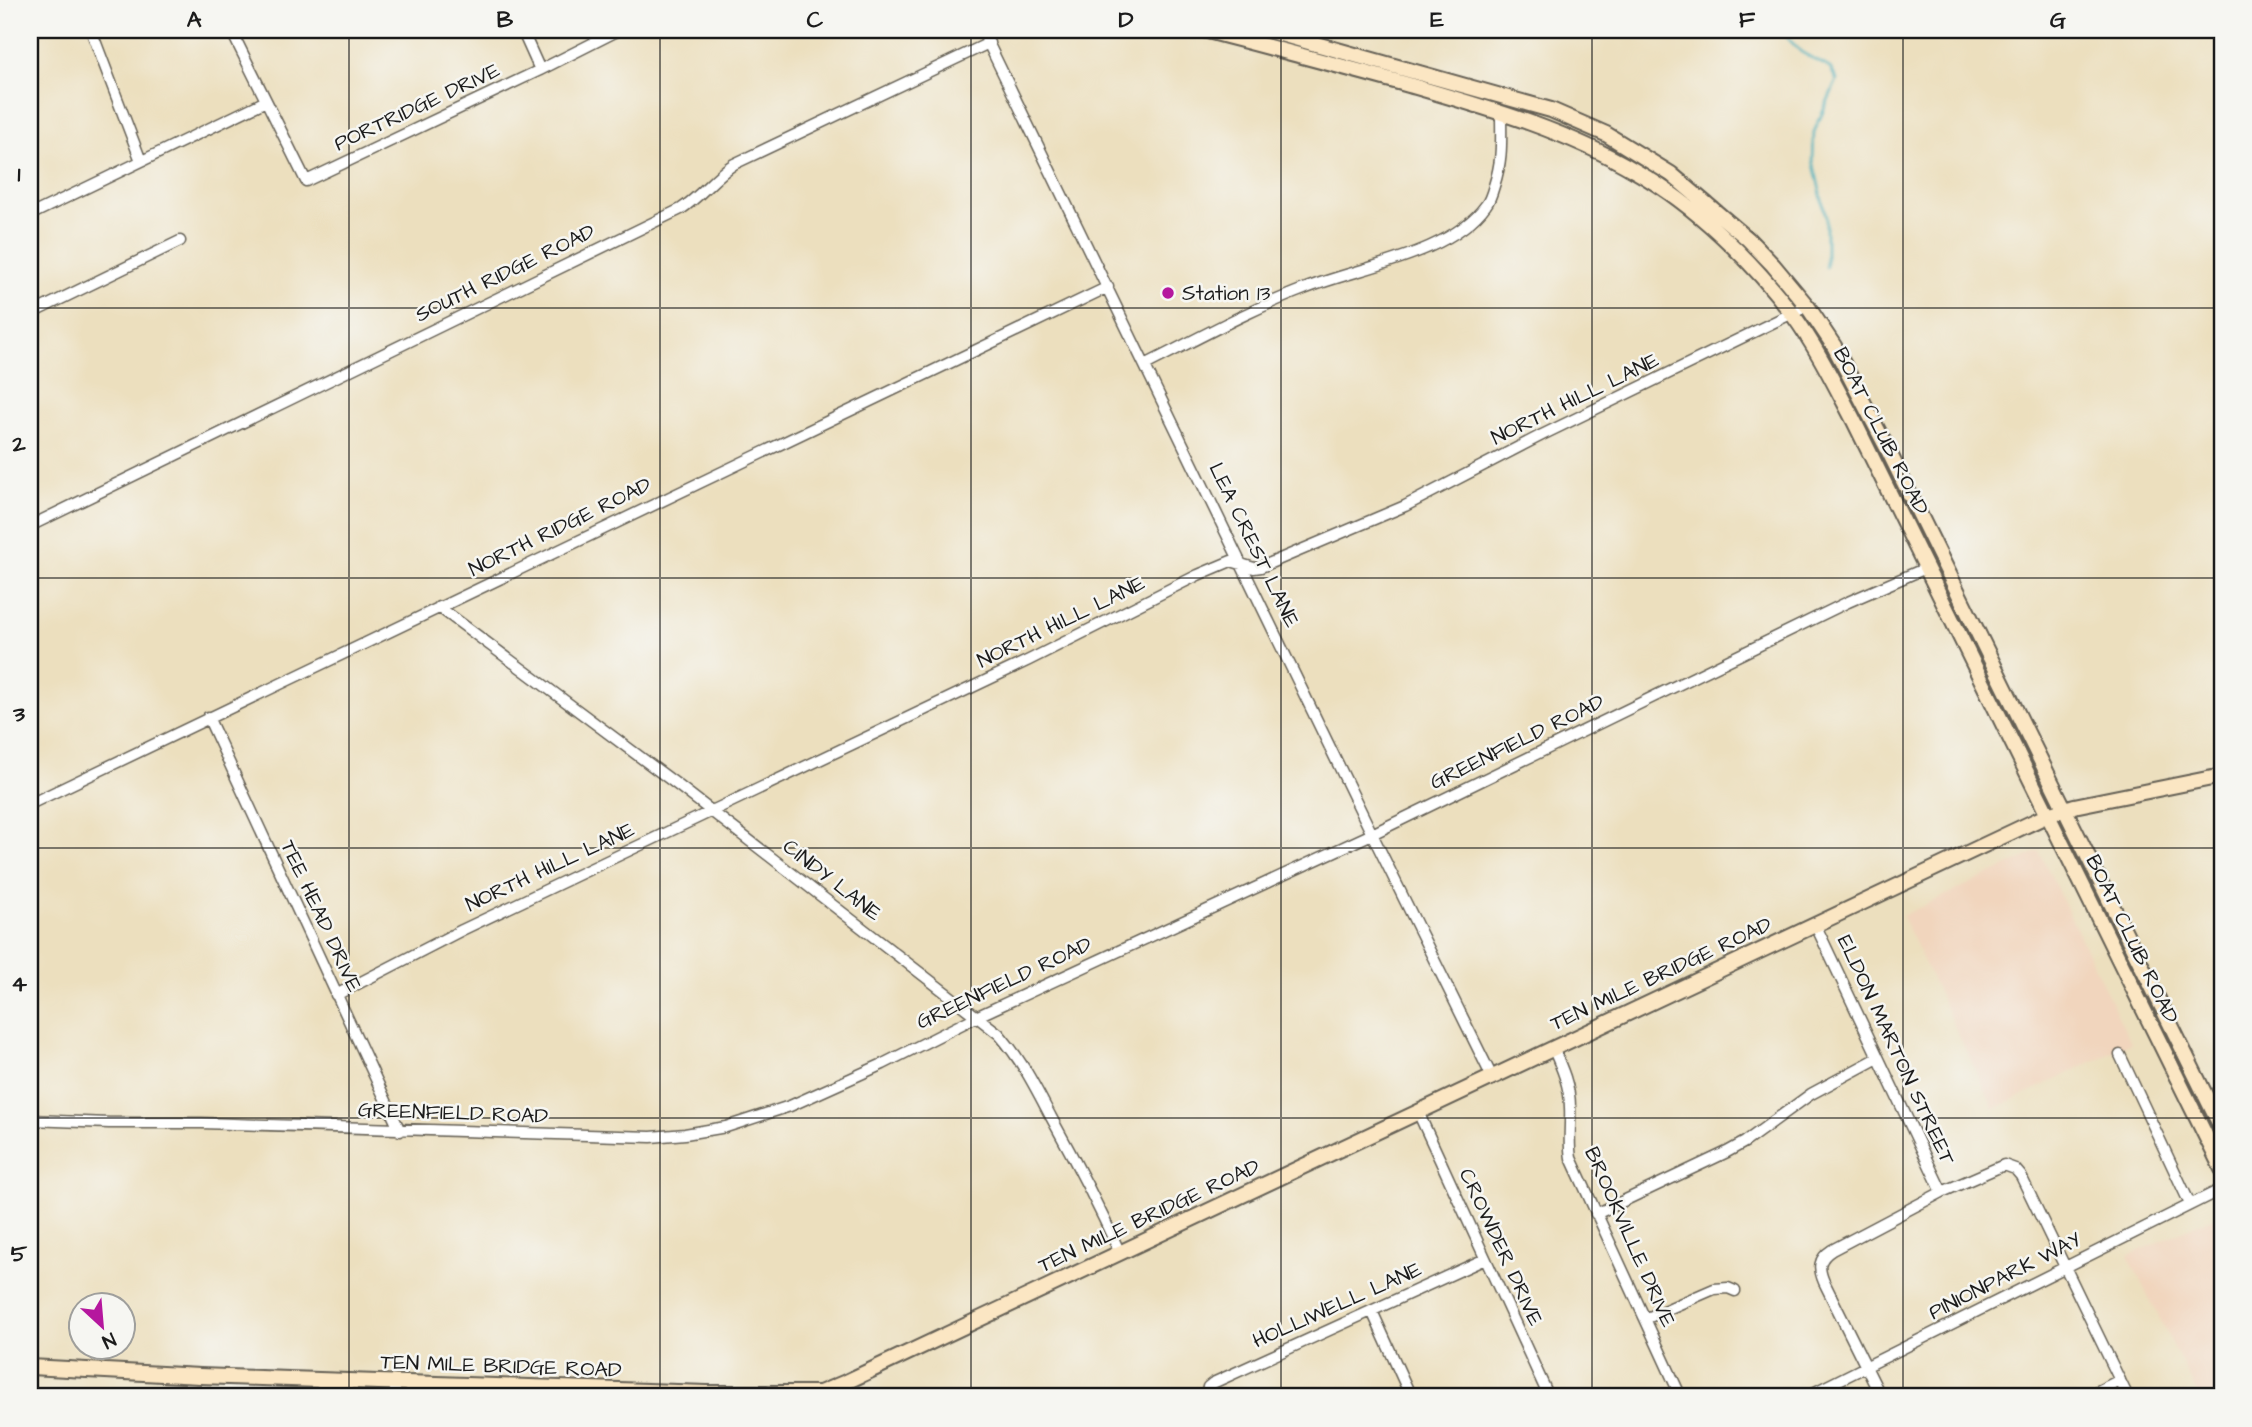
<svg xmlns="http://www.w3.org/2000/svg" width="2252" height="1427" font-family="'Architects Daughter',sans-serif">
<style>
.built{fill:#f1d5bd}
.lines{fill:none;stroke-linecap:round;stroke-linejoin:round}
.stream{stroke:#3aaab7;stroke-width:2.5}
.street-casing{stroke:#656055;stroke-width:13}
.secondary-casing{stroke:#656055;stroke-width:18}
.street{stroke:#fff;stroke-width:10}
.secondary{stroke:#fbe6c3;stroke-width:14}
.grid{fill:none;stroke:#1c1c1c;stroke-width:2;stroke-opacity:0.55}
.poi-dot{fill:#b5179e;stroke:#f6f6f2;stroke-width:2.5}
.labels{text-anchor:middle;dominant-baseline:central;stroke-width:5;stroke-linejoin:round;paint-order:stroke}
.street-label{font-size:21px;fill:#1c1c1c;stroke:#f6f6f2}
.poi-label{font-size:21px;fill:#1c1c1c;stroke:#f6f6f2;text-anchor:start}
.neatline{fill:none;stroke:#1c1c1c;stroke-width:2.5}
.grid-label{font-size:23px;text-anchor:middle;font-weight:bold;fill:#1c1c1c}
</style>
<rect width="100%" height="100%" fill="#f6f6f2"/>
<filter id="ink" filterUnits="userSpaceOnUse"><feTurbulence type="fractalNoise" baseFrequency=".0143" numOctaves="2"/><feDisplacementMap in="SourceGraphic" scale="14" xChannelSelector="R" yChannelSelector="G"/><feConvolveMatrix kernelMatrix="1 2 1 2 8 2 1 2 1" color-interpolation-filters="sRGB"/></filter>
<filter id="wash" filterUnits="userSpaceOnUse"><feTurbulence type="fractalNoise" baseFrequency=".00686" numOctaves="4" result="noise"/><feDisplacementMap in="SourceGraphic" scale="28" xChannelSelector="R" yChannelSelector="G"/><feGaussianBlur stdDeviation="1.57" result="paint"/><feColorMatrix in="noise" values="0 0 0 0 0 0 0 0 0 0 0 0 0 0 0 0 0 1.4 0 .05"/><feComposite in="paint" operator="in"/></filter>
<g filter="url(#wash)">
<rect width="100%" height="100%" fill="#ecdfbe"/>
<path class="built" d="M2039,851L2131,1043L1994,1109L1902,916Z
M2220,1214L2222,1219V1397H2199L2128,1256Z"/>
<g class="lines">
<path class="stream" d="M1780,30L1801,52L1830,68L1837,80L1814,132L1813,160L1826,217V267"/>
</g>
</g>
<g filter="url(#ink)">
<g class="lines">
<g class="street-casing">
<path id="street" d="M91,30L141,161
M231,30L306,181L540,70L619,30
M522,30L540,70
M982,30L1372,834L1492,1077
M30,215L266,101
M30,314L180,241
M1145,365C1197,339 1249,310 1304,289C1359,267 1450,255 1486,205C1490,200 1492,193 1494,186C1503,158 1501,141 1501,112
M30,526L681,209C701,196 714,177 734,164L989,43
M439,607L679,786L999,1034C1023,1062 1034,1085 1051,1117C1076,1162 1099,1207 1120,1253
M208,717L400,1131
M30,804L1108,287
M1815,924L1942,1192
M336,995L462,930L1029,660L1198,575L1231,561L1254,568L1261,567L1405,506L1542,435L1807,306
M1553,1048C1562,1068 1570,1086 1570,1107C1571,1124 1568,1141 1571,1158L1681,1397
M2120,1055L2190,1204
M1418,1112L1549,1397
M30,1120L109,1123H202L651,1137L685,1134L726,1127L790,1106L883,1064L978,1016L1372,834L1848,602L1926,568
M1596,1214L1727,1152L1745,1142L1811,1094L1878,1058
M1372,1311L1411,1397
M1645,1319L1714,1289L1728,1288L1735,1291
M395,1397V1383
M1206,1397L1208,1387L1213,1383L1485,1259
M1805,1397L2222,1189
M1881,1397L1824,1282C1818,1268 1818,1259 1832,1250L1942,1192L2004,1165L2015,1169L2021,1176L2128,1397
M2086,1397L2120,1380"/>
</g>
<g class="secondary-casing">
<path id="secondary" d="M1204,30C1272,48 1341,66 1409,85C1488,108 1566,130 1637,172C1695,205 1753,261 1793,315C1817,348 1835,385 1854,421L2222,1169
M1266,30L1551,110L1606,134L1671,174L1748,239L1773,265L1808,307L1834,346L1886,446L2222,1129
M30,1367L200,1376L707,1393H820L846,1382L2048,815L2074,806L2222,776"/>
</g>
<use href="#street" class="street"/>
<use href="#secondary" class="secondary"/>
</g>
</g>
<path class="grid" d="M349,30V1397M660,30V1397M971,30V1397M1281,30V1397M1592,30V1397M1903,30V1397M30,308H2222M30,578H2222M30,848H2222M30,1118H2222"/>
<circle class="poi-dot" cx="1168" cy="293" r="7"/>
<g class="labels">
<g class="street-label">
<text transform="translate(417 107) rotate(-25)">PORTRIDGE DRIVE</text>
<text transform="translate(505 273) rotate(-26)">SOUTH RIDGE ROAD</text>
<text transform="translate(1575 399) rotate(-26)">NORTH HILL LANE</text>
<text transform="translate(1881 431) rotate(63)">BOAT CLUB ROAD</text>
<text transform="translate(560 527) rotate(-26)">NORTH RIDGE ROAD</text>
<text transform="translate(1254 545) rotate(64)">LEA CREST LANE</text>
<text transform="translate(1061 622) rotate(-26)">NORTH HILL LANE</text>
<text transform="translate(1517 742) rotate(-26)">GREENFIELD ROAD</text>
<text transform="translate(550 867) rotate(-25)">NORTH HILL LANE</text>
<text transform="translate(832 880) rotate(38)">CINDY LANE</text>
<text transform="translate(321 916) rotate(65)">TEE HEAD DRIVE</text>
<text transform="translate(2132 939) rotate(64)">BOAT CLUB ROAD</text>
<text transform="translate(1661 974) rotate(-25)">TEN MILE BRIDGE ROAD</text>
<text transform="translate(1004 983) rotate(-25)">GREENFIELD ROAD</text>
<text transform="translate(1896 1050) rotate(65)">ELDON MARTON STREET</text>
<text transform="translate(453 1113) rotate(2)">GREENFIELD ROAD</text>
<text transform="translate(1149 1216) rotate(-25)">TEN MILE BRIDGE ROAD</text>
<text transform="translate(1630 1237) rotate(66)">BROOKVILLE DRIVE</text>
<text transform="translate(1501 1247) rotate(65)">CROWDER DRIVE</text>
<text transform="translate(2005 1276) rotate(-27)">PINIONPARK WAY</text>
<text transform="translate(1337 1305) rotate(-24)">HOLLIWELL LANE</text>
<text transform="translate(501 1366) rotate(2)">TEN MILE BRIDGE ROAD</text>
</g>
<g class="poi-label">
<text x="1182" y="293">Station 13</text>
</g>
</g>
<rect width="2252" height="1427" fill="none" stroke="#f6f6f2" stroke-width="77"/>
<g transform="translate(102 1326) rotate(154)"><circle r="33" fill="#f6f6f2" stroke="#9f9f9c" stroke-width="2"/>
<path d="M0-5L12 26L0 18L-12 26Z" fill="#b5179e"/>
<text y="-10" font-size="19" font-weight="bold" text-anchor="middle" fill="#1c1c1c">N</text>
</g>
<rect x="38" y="38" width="2176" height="1350" class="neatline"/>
<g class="grid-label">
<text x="194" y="27">A</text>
<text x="505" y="27">B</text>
<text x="815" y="27">C</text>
<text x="1126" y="27">D</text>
<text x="1437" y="27">E</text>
<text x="1747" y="27">F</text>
<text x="2058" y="27">G</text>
<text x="19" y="181">1</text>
<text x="19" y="451">2</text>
<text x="19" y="721">3</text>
<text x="19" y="991">4</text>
<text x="19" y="1261">5</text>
</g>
</svg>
